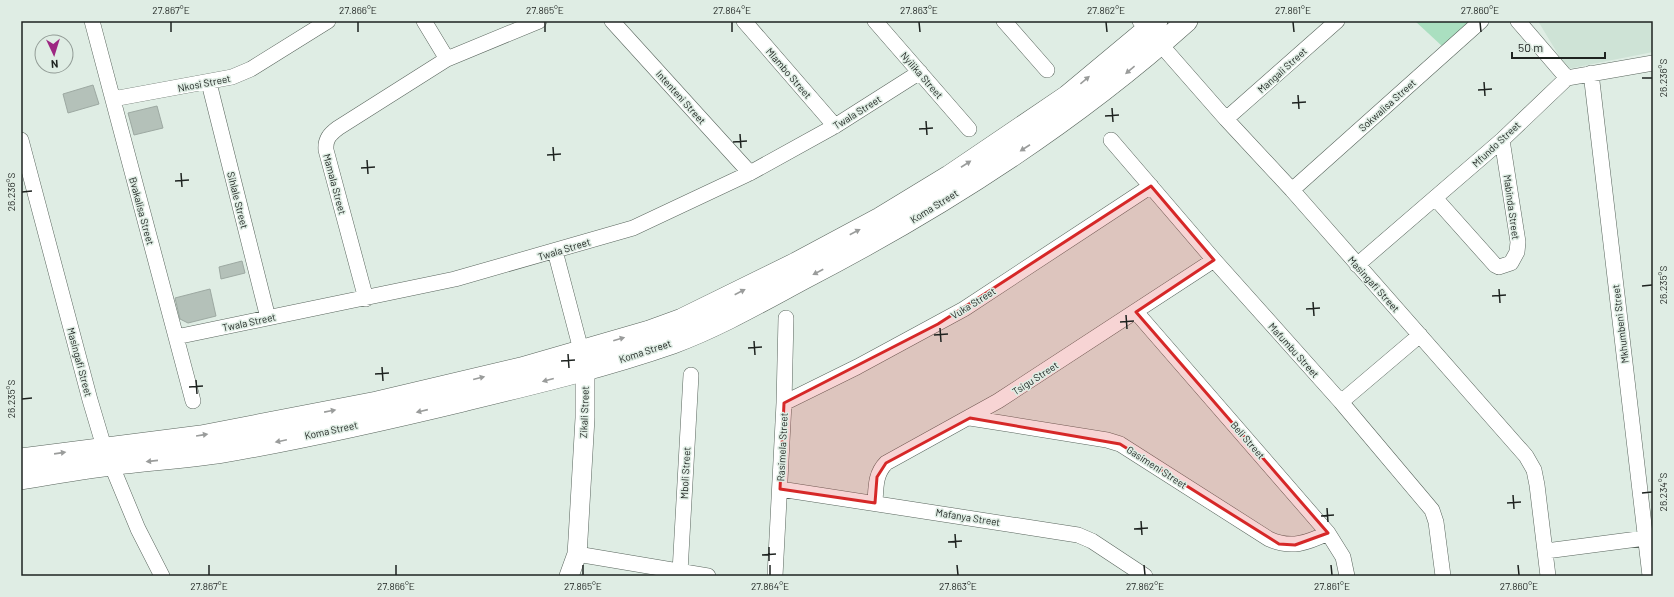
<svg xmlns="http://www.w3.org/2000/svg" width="1674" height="597" font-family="Barlow,sans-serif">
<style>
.built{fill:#cee3d6}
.green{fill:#aadfc0}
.building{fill:#b4c1b9;stroke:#9da9a2}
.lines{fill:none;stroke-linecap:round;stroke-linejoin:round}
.minor-casing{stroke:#59655d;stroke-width:16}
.tertiary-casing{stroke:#59655d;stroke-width:20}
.secondary-casing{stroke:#59655d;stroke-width:22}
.minor{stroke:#fff;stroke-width:15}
.tertiary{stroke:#fff;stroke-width:19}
.secondary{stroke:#fff;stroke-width:21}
.oneway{fill:#9a9c9b}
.marked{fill:#d62828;fill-opacity:0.2;stroke:#d62828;stroke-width:3;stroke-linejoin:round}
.ticks{fill:none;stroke:#1e2320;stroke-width:1.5}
.labels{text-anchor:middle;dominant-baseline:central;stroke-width:3;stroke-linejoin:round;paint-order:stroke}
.street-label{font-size:10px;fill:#1e2320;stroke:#dfede4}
.neatline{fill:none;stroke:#1e2320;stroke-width:1.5}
.ticks-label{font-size:10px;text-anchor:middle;fill:#1e2320}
</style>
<rect width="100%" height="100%" fill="#dfede4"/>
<path class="built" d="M1538,21H1653V52L1567,69Z"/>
<path class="green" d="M1415,21H1471L1442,46Z"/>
<path class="building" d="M93,85L99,104L68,113L63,94Z
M157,106L163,128L134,135L128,113Z
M242,261L245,273L221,279L219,267Z
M210,289L216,316L188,323L180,319L175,298Z"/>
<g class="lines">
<g class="minor-casing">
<path id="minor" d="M92,21L193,401
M424,21L447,59
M612,21L750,173
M744,21L835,126
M875,21L969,129
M1004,21L1047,70
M1140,21L1226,119L1292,190L1526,456L1534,470L1537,485L1548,576
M1518,21L1567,78
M1591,73L1650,576
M209,83L268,318
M113,99L232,77L251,69L328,21
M1226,119L1337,21
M21,140L90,400L104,447L138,529L162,576
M1111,140L1214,260L1341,402L1432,510L1436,522L1443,576
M1292,190L1481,21
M1436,199L1495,265L1499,267L1511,263L1517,252L1518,242L1502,140
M555,251L581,350
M1357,265L1502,140L1567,78L1653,63
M366,299L326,150C325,139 330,134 338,128L447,59L539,21
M1136,312L1328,533L1343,557L1347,576
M176,337L455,279L633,228L750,173L835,126L920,72
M1341,402L1420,335
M784,403L857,367L964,309L1151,186
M970,418L1107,440L1120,444L1269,539C1291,549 1307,543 1328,533
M780,489L1078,535L1092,541L1145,576
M875,503C876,488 875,474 886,463L998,401L1214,260
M1546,551L1653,537
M577,554L708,576
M680,572L691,375
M775,576L784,403L786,318"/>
</g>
<g class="tertiary-casing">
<path id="tertiary" d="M569,576L577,554L578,539L585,418V370L582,355"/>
</g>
<g class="secondary-casing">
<path id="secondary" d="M21,459L201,436L377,402L521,368L649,331L682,319L796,263L880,218L949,176L1067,96L1157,21
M21,479C50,474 80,469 110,465C148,460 186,458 224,452C304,438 384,420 463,401C533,384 604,367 673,343C719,326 762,301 805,278C942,207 1072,124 1187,21"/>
</g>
<use href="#minor" class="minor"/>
<use href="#tertiary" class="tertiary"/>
<use href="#secondary" class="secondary"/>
</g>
<defs><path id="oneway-solid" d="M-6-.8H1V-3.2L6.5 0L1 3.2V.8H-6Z"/></defs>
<g class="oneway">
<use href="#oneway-solid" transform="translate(1130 70) rotate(140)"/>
<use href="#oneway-solid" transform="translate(1085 80) rotate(-40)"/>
<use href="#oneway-solid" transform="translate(1025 148) rotate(147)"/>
<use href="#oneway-solid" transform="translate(966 164) rotate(-33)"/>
<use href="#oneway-solid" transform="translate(855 232) rotate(-28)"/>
<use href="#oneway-solid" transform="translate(818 272) rotate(152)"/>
<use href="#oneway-solid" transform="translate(740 292) rotate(-27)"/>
<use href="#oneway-solid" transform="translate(619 339) rotate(-16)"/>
<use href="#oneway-solid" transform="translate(479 378) rotate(-14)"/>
<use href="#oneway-solid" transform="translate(548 380) rotate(165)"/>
<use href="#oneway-solid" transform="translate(330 411) rotate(-11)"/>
<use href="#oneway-solid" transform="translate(422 411) rotate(167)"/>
<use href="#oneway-solid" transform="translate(202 435) rotate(-9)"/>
<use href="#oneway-solid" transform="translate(281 441) rotate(168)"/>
<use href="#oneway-solid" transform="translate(60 453) rotate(-8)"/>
<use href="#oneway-solid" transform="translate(152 461) rotate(174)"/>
</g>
<path class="marked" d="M1151,186L1214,260L1136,312L1328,533L1295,545L1279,544L1120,444L970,418L886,463L877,477L875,503L780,489L784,403L938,324Z"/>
<path class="ticks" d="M171,22V32M358,22V32M545,22V32M732,22V32M919,22L920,32M1106,22L1107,32M1293,22L1294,32M1480,22L1481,32M1642,78H1652M1484,82L1485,96M1478,90L1492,89M1298,95L1299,109M1292,103L1306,102M1112,108L1113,122M1105,116L1119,115M926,121L927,135M919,129L933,128M740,134L741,148M733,142L747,141M553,147L554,161M547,155L561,154M367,160L368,174M361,168L375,167M181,173L182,187M175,181L189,180M22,192L32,191M1642,286L1652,285M1499,289L1500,303M1492,296L1506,295M1313,302L1314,316M1306,309L1320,308M1126,315L1127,329M1120,322L1134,321M940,328L941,342M934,335L948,334M754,341L755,355M748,348L762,347M568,354L569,368M561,361L575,360M382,367L383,381M375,374L389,373M196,380L197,394M189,387L203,386M22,399L32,398M1642,493L1652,492M1513,495L1514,509M1507,503L1521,502M1327,508L1328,522M1321,516L1334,515M1141,521L1142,535M1134,529L1148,528M955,534L956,548M948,542L962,541M769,547V561M762,555L776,554M209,565V575M396,565V575M583,565V575M770,565V575M957,565L958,575M1144,565L1145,575M1331,565L1332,575M1518,565L1519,575"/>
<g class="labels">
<g class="street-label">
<text transform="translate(1282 70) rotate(-42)">Mangali Street</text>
<text transform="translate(789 73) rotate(49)">Mlambo Street</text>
<text transform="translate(922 75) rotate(49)">Nyilika Street</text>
<text transform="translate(204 83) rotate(-11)">Nkosi Street</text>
<text transform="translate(681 97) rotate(48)">Intenteni Street</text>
<text transform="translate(1387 105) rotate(-42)">Sokwalisa Street</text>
<text transform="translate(857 112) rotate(-32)">Twala Street</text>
<text transform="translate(1496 144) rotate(-43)">Mfundo Street</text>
<text transform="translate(335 184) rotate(75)">Mamala Street</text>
<text transform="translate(238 200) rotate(76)">Sihlale Street</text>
<text transform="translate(934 206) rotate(-32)">Koma Street</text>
<text transform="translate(1512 207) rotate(82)">Mabinda Street</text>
<text transform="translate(142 211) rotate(75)">Bvakalisa Street</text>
<text transform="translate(564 249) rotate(-17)">Twala Street</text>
<text transform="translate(1374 284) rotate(48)">Masingafi Street</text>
<text transform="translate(973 303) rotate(-32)">Vuka Street</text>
<text transform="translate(249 322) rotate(-12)">Twala Street</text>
<text transform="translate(1620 324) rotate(-97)">Mkhumbeni Street</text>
<text transform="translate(1294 350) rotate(48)">Mafumbu Street</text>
<text transform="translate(645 351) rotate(-18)">Koma Street</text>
<text transform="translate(80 362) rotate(75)">Masingafi Street</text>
<text transform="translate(1035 378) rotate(-33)">Tsigu Street</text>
<text transform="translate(584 412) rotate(-88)">Zikali Street</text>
<text transform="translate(331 430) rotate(-12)">Koma Street</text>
<text transform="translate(1248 440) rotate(49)">Beli Street</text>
<text transform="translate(782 447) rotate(-87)">Rasimela Street</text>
<text transform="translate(1157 467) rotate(33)">Gasimeni Street</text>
<text transform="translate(685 473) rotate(-87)">Mboli Street</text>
<text transform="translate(968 517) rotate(9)">Mafanya Street</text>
</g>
</g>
<rect width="1674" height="597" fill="none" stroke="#dfede4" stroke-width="44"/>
<g transform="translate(54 54) rotate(176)"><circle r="19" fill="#dfede4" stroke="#929c96"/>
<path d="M0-3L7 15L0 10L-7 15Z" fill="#9d2782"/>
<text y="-6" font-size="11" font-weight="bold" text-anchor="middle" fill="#1e2320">N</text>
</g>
<path d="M1512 52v6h93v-6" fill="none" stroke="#1e2320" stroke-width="2"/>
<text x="1518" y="52" font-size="12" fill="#1e2320" stroke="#dfede4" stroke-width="3" paint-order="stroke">50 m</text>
<rect x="22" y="22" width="1630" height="553" class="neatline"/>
<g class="ticks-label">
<text x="171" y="14">27.867°E</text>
<text x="358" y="14">27.866°E</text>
<text x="545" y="14">27.865°E</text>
<text x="732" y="14">27.864°E</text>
<text x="919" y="14">27.863°E</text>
<text x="1106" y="14">27.862°E</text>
<text x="1293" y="14">27.861°E</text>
<text x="1480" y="14">27.860°E</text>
<text transform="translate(1663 78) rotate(-90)" y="4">26.236°S</text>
<text transform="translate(11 192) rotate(-90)" y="4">26.236°S</text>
<text transform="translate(1663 285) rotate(-90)" y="4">26.235°S</text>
<text transform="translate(11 399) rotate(-90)" y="4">26.235°S</text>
<text transform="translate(1663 492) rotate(-90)" y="4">26.234°S</text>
<text x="209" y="590">27.867°E</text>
<text x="396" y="590">27.866°E</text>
<text x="583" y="590">27.865°E</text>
<text x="770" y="590">27.864°E</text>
<text x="958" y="590">27.863°E</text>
<text x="1145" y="590">27.862°E</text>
<text x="1332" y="590">27.861°E</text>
<text x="1519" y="590">27.860°E</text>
</g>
</svg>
